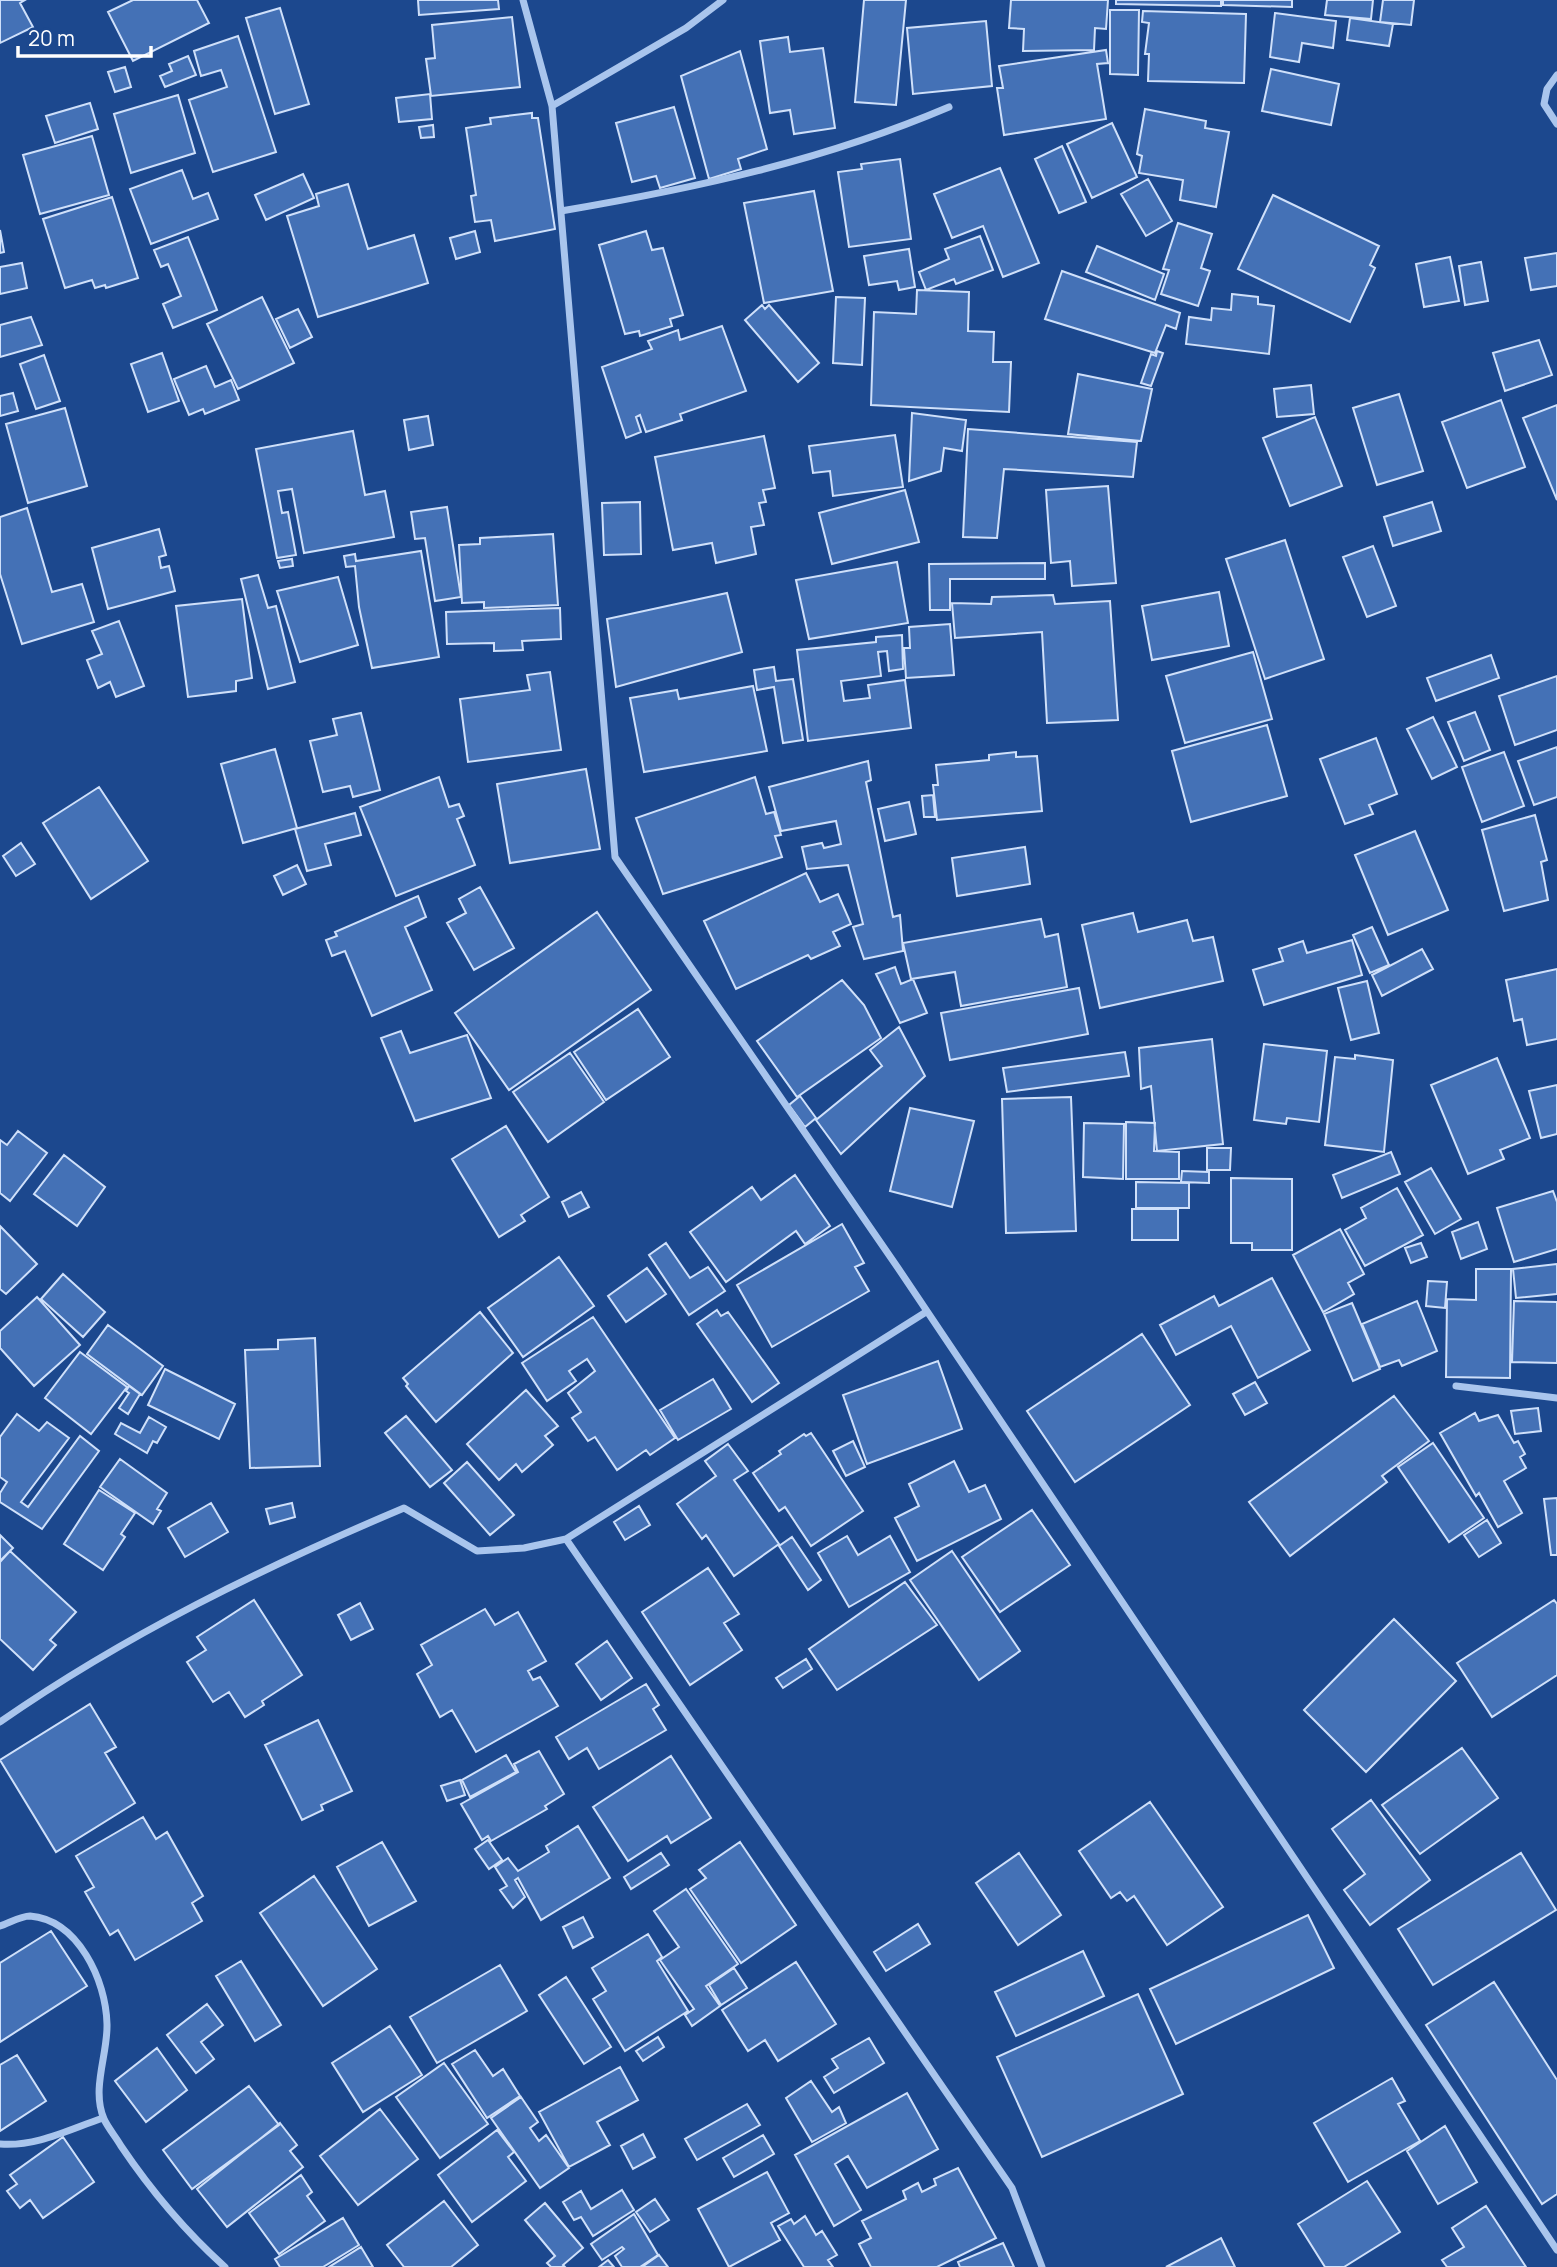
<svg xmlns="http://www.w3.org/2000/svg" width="1557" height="2267" font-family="Manrope,sans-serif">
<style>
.building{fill:#4471b6;stroke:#cfe0fa;stroke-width:2}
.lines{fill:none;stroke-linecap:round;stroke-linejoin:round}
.minor{stroke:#a9c5ed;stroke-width:7}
</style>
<rect width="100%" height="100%" fill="#1c488e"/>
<path class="building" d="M0,0H25L20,3L33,27L0,43Z
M133,0H197L209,23L133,61L108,12Z
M418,0H498L499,9L419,15Z
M864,0H906L896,105L855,102Z
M1011,0H1108L1106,29L1095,28L1094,50L1023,51L1024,29L1009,28Z
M1116,0H1221V6L1116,4Z
M1223,0H1292V7L1223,5Z
M1327,0H1373L1371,19L1325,15Z
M1383,0H1414L1411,25L1380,22Z
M280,8L309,104L275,114L246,18Z
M1110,10H1139L1138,75L1110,74Z
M1143,11L1246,14L1244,83L1148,81L1149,54H1145L1149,23L1142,22Z
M1275,13L1336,21L1333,48L1302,43L1299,62L1270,57Z
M512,17L520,87L431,96L426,59L435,58L432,25Z
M1350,18L1393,24L1389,46L1347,40Z
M986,21L992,86L913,94L907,28Z
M238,36L276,152L213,172L189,100L227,87L221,70L201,76L194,51Z
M788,37L790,52L823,48L835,128L794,134L790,110L770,113L760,41Z
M1106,50L1108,63L1097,64L1106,119L1004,135L997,88H1003L999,66Z
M740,51L767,149L738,159L741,169L709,179L681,76Z
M188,56L196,75L165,87L160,76L172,71L169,64Z
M125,67L131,87L115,92L108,72Z
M1271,69L1339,84L1331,125L1262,111Z
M430,94L432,119L399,122L396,98Z
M178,95L195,153L131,173L114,114Z
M90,103L98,129L55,143L46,116Z
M674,107L695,178L660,188L656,176L632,182L616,123Z
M1145,109L1206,121L1205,128L1229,132L1216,207L1180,200L1183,180L1139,173L1142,156L1137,154Z
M532,113V118H538L555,229L495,241L491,220L475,222L471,196L476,195L466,128L491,124L490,118Z
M1112,123L1137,177L1092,198L1067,144Z
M433,125L434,137L421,138L419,127Z
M92,136L109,195L40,214L23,155Z
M1062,146L1086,202L1059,213L1035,159Z
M900,159L911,239L849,247L838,172L862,169L861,164Z
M1000,168L1039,263L1003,277L983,226L952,238L934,194Z
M182,170L193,199L208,193L218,219L151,244L130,189Z
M303,174L314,198L266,220L255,195Z
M1148,179L1172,221L1146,236L1121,194Z
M348,184L368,249L414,235L428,283L318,317L287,216L319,206L316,194Z
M814,191L833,291L764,303L744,203Z
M1273,195L1379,246L1370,265L1375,268L1350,322L1238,269Z
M112,197L138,278L106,288L105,285L95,288L92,280L65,288L43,219Z
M1178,223L1212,234L1201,268L1210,271L1198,306L1161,294L1169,270L1163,269Z
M0,230L4,252L0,253Z
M475,231L480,252L456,259L450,238Z
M646,231L652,250L663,248L683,315L670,319L672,326L640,336L639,331L625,334L599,245Z
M980,236L993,270L956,284L954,279L926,290L919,272L949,259L945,249Z
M188,237L217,310L173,328L163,304L181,296L168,264L161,267L154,250Z
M1097,246L1164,274L1155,300L1086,272Z
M909,249L915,287L899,290L897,281L869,285L864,256Z
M1557,253V286L1531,290L1525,258Z
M1450,257L1459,301L1424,307L1416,264Z
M1481,262L1488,301L1465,305L1459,266Z
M22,263L27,288L0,294V267Z
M1062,271L1180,313L1176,329L1166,325L1155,353L1045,319Z
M917,290L969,292L968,331L994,332L993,362H1011L1009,412L871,405L874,312L916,314Z
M1232,294L1258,297V304L1274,306L1269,354L1186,344L1189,317L1211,320L1212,308L1231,310Z
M262,297L294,363L238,389L207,324Z
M836,297L865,298L862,365L833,363Z
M762,305L765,309L769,305L819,363L798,382L745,320Z
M298,309L312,337L290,348L276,319Z
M31,317L42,345L0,357V325Z
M722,326L746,391L680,414L682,420L646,432L640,415L636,417L641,432L626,438L602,367L652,349L648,341L678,330L680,340Z
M1539,340L1552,375L1505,391L1493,353Z
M1157,351L1163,353L1151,386L1141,383L1151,354L1156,356Z
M162,353L179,401L148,412L131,364Z
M44,355L60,401L36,409L20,364Z
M206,366L215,387L231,380L239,400L205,414L203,409L189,415L174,379Z
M1078,374L1152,389L1141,441L1068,434Z
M1311,385L1314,414L1277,417L1274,389Z
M13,393L18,411L0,416V396Z
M1399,394L1423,471L1377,485L1353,408Z
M1501,400L1525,467L1467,488L1442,422Z
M1557,405V500L1523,418Z
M65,408L87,486L28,503L6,424Z
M912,413L966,420L962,451L944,448L941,471L909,481Z
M428,416L433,445L409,450L404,420Z
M1315,417L1342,486L1290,506L1263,438Z
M968,429L1137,442L1133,477L1004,469L997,538L963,537Z
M353,431L365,495L385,491L394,537L304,553L292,489L278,491L282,513L288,512L296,555L277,558L256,449Z
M895,435L903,487L833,496L830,471L813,473L809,446Z
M764,436L775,488L763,490L766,502L759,503L764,525L751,527L756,554L716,563L712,543L673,550L655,457Z
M1108,486L1116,583L1072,586L1070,561L1051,563L1046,490Z
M905,490L919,542L832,564L819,513Z
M640,502L641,554L604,555L602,503Z
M1432,502L1441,531L1393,546L1384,517Z
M447,507L461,597L435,601L425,538L415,539L411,512Z
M27,508L52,592L82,584L94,622L22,644L0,574V517Z
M159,529L166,555L159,557L161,568L169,566L175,591L108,609L92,548Z
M553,534L558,605L484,608V602L462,603L459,545L480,544V538Z
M1285,540L1324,659L1265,679L1226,559Z
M1373,546L1396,606L1367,617L1343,557Z
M421,551L439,657L372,668L359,607L355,566L346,567L344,556L355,554L356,561Z
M292,559L293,566L280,568L278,561Z
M897,562L908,623L809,639L796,580Z
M1045,563V579H950V610H930L929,564Z
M258,575L268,608L276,606L295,682L268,689L241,579Z
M338,577L358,645L300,662L277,591Z
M1219,592L1229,646L1152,660L1142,606Z
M727,593L742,652L616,687L607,619Z
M1053,595L1055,604L1110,601L1118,720L1047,723L1042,632L955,638L952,603L991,604L992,597Z
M242,599L252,678L236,681V691L188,697L176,606Z
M560,608L561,639L522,641L523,650L494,651V643L447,644L446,612Z
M119,621L144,686L116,697L110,682L98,688L87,660L102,654L92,631Z
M950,624L954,675L906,678L904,648H910L909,627Z
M902,635L903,669L889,671L887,651L878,652L881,676L841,681L844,701L870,698L868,685L905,680L911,728L808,741L797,650L876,642V637Z
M1253,652L1272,719L1185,743L1166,676Z
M1491,655L1499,678L1436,701L1427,678Z
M774,667L776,681L793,679L803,740L783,743L774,687L757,690L754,670Z
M550,672L561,750L468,762L460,699L530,690L527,675Z
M1557,676V730L1515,745L1499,696Z
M753,686L767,751L644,772L630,698L677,690L679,699Z
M1475,712L1490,750L1464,761L1448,722Z
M361,713L380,790L353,797L350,786L323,792L310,741L337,735L333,719Z
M1433,717L1457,767L1432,779L1407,729Z
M1267,725L1287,796L1191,822L1172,751Z
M1376,738L1397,794L1369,805L1373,814L1345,824L1320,759Z
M1557,747V797L1534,805L1518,761Z
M275,749L297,828L243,843L221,764Z
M1016,752V757L1037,756L1042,811L937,820L933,785H938L936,765L989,760V755Z
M1504,752L1524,806L1482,822L1462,767Z
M868,761L871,780L866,782L893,917L900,915L903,951L864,959L853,927L863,924L848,865L807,869L802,847L822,843L824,848L841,844L836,821L781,831L769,787Z
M586,769L600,849L510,863L497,784Z
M439,777L449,807L459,804L464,816L457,819L475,865L396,896L360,807Z
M755,777L766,814L774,812L781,835L775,836L782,857L663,894L636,818Z
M99,787L148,861L91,899L43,823Z
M933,795L935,817H924L922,796Z
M909,802L916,834L885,841L878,809Z
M355,813L361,835L325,844L331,865L307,871L295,829Z
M1535,815L1547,860L1541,862L1548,900L1504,911L1482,830Z
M1415,831L1448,910L1388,935L1355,855Z
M21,843L35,864L16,876L3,856Z
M1025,847L1030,884L957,896L952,858Z
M297,865L306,884L283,895L274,876Z
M806,873L820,902L838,894L851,924L833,932L840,946L811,959L808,955L736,989L704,921Z
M480,887L514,948L474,970L447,923L466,913L459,899Z
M418,896L426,917L405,927L432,990L372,1016L345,951L332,956L326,940L337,936L335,932Z
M597,912L651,990L509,1090L455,1013Z
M1133,913L1138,932L1187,920L1193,941L1213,937L1223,981L1100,1008L1082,925Z
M1041,919L1045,937L1058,934L1067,987L961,1006L955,972L911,979L903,943Z
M1372,927L1389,965L1370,973L1353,935Z
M1352,940L1362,975L1264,1005L1253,970L1283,961L1279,949L1303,941L1307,953Z
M1422,949L1433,969L1382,996L1372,975Z
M895,967L901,984L913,979L927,1013L900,1023L876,974Z
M1557,969V1039L1527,1045L1522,1019L1514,1021L1506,980Z
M842,980L864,1005L881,1038L797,1097L757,1041Z
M1367,981L1379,1033L1351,1040L1338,988Z
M1079,988L1088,1034L950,1060L941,1013Z
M638,1009L670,1057L606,1100L574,1052Z
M899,1027L925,1076L841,1154L816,1120L882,1066L870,1050Z
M401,1031L410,1053L467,1035L491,1098L415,1121L381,1038Z
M1212,1039L1223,1144L1157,1151L1151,1086L1141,1089L1139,1048Z
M1264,1044L1327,1051L1319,1122L1287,1118L1286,1124L1254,1120Z
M1125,1052L1129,1076L1007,1092L1003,1068Z
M570,1053L604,1102L548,1142L513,1092Z
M1355,1055L1393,1060L1384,1152L1325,1145L1335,1057L1355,1059Z
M1497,1058L1530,1138L1500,1150L1504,1159L1468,1174L1431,1085Z
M1557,1085V1134L1541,1138L1529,1091Z
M800,1096L816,1118L805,1127L789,1105Z
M1071,1097L1076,1231L1006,1233L1002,1099Z
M910,1108L974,1121L952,1207L890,1191Z
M1126,1122L1155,1123L1154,1151L1179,1152V1179H1126Z
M1084,1123L1124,1124L1123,1179L1083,1177Z
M506,1126L549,1197L521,1215L525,1221L499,1237L452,1159Z
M18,1131L47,1153L10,1201L0,1193V1140L7,1145Z
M1207,1148H1231L1230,1170H1207Z
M1391,1152L1400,1174L1342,1198L1333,1175Z
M64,1155L105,1187L77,1226L34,1194Z
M1431,1168L1461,1219L1435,1234L1405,1182Z
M1182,1171L1209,1172V1183L1181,1182Z
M795,1175L830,1226L805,1244L796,1231L726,1282L690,1232L752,1187L761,1200Z
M1231,1178L1292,1179V1250H1252V1243H1231Z
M1136,1182L1189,1183V1208H1136Z
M1397,1188L1423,1235L1365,1266L1345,1230L1366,1218L1361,1208Z
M1553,1191L1557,1202V1249L1514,1262L1497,1208Z
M581,1192L589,1207L569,1217L562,1202Z
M1132,1209H1178V1240H1132Z
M1478,1222L1487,1249L1461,1259L1452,1232Z
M842,1224L864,1263L855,1267L869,1291L772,1347L737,1285Z
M0,1226L37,1264L6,1294L0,1289Z
M1340,1229L1364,1274L1348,1283L1354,1294L1323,1312L1293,1255Z
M666,1243L690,1278L708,1267L725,1291L689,1315L649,1255Z
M1421,1243L1427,1257L1411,1263L1405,1248Z
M559,1257L594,1306L523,1357L488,1308Z
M1557,1264V1294L1516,1298L1513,1269Z
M647,1268L666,1294L626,1322L608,1296Z
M1476,1269H1511L1510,1378L1446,1377L1447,1299L1476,1300Z
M63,1274L105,1312L83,1337L41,1299Z
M1272,1278L1310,1350L1258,1378L1231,1326L1176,1355L1160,1325L1214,1296L1219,1306Z
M1428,1281L1447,1282L1445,1308L1426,1306Z
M37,1297L80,1345L34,1386L0,1348V1331Z
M1417,1301L1437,1351L1402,1366L1399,1360L1380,1367L1362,1324Z
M1514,1301L1557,1302V1363L1512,1362Z
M1352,1303L1380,1369L1353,1381L1324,1314Z
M717,1310L721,1316L728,1312L779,1383L752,1402L697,1324Z
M480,1312L513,1353L436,1422L406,1386L408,1384L403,1378Z
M593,1317L675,1438L650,1455L646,1450L617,1470L595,1437L588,1441L572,1418L581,1412L568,1393L595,1371L587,1359L569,1371L576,1381L547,1401L522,1363Z
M108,1325L163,1366L142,1395L87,1354Z
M1142,1334L1190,1405L1075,1482L1027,1411Z
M315,1338L320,1466L250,1468L245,1350L278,1349V1340Z
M80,1352L127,1387L91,1434L45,1398Z
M938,1361L962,1429L867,1464L843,1395Z
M165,1369L235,1404L219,1439L148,1405Z
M713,1379L731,1409L678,1440L660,1410Z
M1255,1382L1267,1403L1245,1415L1233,1394Z
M129,1386L140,1394L128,1414L119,1408L129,1393L126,1391Z
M526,1390L558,1426L545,1436L553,1445L522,1472L516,1464L499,1480L467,1444Z
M1394,1396L1429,1441L1382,1476L1387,1482L1290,1556L1249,1502Z
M1538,1408L1541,1431L1515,1434L1511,1411Z
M1475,1413L1479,1421L1498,1415L1514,1443L1518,1441L1525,1454L1520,1457L1526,1468L1504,1481L1522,1513L1498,1527L1479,1493L1476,1496L1440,1433Z
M17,1414L39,1431L47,1422L69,1438L21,1502L28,1507L80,1436L99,1451L42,1529L0,1502V1493L7,1482L0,1477V1437Z
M406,1416L452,1470L430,1487L385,1433Z
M149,1417L166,1427L157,1443L153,1441L147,1453L115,1434L121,1423L140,1433Z
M811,1433L863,1511L811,1546L785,1507L779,1511L753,1473L781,1454L779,1451L804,1434L806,1436Z
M853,1441L865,1467L846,1476L833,1451Z
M1433,1443L1484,1518L1449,1542L1398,1467Z
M728,1444L748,1471L734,1480L779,1544L734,1576L706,1535L702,1539L677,1504L716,1476L705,1461Z
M120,1459L167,1493L157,1509L161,1511L153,1524L100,1487Z
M954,1461L969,1492L985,1485L1001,1519L917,1561L895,1518L919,1506L909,1484Z
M467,1462L514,1515L490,1535L444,1483Z
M99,1490L135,1513L121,1534L125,1537L103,1570L64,1544Z
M1557,1498V1555H1551L1544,1499Z
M211,1503L228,1532L185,1557L168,1528Z
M292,1503L295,1517L270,1524L266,1509Z
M639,1506L650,1525L625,1540L614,1522Z
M1032,1510L1070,1565L1000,1612L962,1557Z
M1487,1520L1501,1543L1479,1557L1464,1535Z
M0,1535L13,1548L0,1561Z
M847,1536L858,1555L890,1536L910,1572L849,1607L818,1553Z
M792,1537L821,1580L808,1590L779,1546Z
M10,1551L76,1612L50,1640L56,1645L33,1670L0,1639V1562Z
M952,1551L1020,1651L979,1680L910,1580Z
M708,1568L739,1614L724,1623L742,1650L690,1685L642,1612Z
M905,1582L937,1625L837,1690L809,1649Z
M254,1600L302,1675L262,1701L264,1705L245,1717L229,1692L213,1702L187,1662L206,1650L197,1637Z
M1554,1600L1557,1604V1675L1492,1717L1457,1663Z
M360,1603L373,1629L351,1640L338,1615Z
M485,1609L495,1625L518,1612L546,1661L528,1671L533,1680L540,1677L558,1706L476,1752L452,1710L440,1717L417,1674L432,1665L421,1645Z
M1394,1619L1456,1681L1366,1772L1304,1710Z
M607,1641L632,1678L601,1700L576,1664Z
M806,1659L812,1669L783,1688L776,1678Z
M646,1684L659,1705L653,1709L666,1730L599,1769L587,1748L569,1759L556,1737Z
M90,1704L116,1747L105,1753L135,1803L56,1852L0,1760Z
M318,1720L352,1791L321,1805L323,1810L302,1820L265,1745Z
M1462,1748L1498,1798L1420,1854L1382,1805Z
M539,1751L564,1794L545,1806L547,1809L491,1841L488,1836L482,1840L461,1804L518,1772L514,1764Z
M506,1755L516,1772L470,1797L462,1780Z
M671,1756L711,1818L671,1843L667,1836L628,1861L593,1807Z
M460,1780L465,1795L447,1801L441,1786Z
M1371,1800L1430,1880L1370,1925L1344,1890L1365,1874L1332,1829Z
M1150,1802L1223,1907L1167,1945L1134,1896L1127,1901L1120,1892L1111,1898L1079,1851Z
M143,1817L156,1839L167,1832L203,1896L192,1903L202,1921L135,1960L118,1930L110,1935L85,1892L94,1887L76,1856Z
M578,1826L610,1878L541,1920L518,1878L515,1880L525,1897L513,1908L500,1890L507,1886L495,1867L508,1858L518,1871L549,1852L546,1846Z
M488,1840L502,1860L489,1869L475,1849Z
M382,1842L416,1901L369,1926L337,1867Z
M740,1842L796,1925L741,1963L690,1889L706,1878L699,1870Z
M661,1853L669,1865L631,1889L624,1877Z
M1019,1853L1061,1915L1018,1945L976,1883Z
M1521,1853L1556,1910L1433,1985L1398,1929Z
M314,1876L377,1969L323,2006L260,1913Z
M686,1889L738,1964L706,1986L720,2006L692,2026L685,2015L694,2009L660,1960L679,1947L654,1911Z
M1308,1915L1334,1968L1176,2044L1150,1989Z
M583,1917L593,1937L573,1948L563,1927Z
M918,1924L930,1944L886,1971L874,1952Z
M51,1931L87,1986L0,2042V1963Z
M648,1934L662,1957L657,1961L688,2011L625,2051L593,1999L606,1991L592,1968Z
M1083,1951L1104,1996L1016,2036L995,1992Z
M241,1961L281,2025L255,2041L216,1976Z
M796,1962L836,2024L778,2061L765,2040L748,2051L722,2010Z
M500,1965L527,2011L437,2063L410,2017Z
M734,1968L747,1988L721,2005L709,1985Z
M566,1977L611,2047L584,2064L539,1995Z
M1494,1982L1557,2080V2194L1542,2204L1426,2025Z
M1138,1994L1183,2094L1042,2157L997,2057Z
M207,2004L223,2025L201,2042L214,2059L196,2073L167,2035Z
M390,2026L422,2075L363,2112L332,2063Z
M658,2037L664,2047L643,2061L636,2051Z
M869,2038L884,2063L834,2093L824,2077L838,2068L832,2059Z
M157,2048L187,2090L146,2122L115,2081Z
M475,2050L493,2076L503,2069L520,2096L487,2118L452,2064Z
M17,2055L46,2101L0,2131V2065Z
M444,2063L488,2124L440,2158L396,2097Z
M620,2067L638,2100L597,2122L610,2145L569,2167L539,2112Z
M1392,2078L1405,2101L1398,2104L1420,2141L1348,2182L1314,2123Z
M811,2081L832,2112L839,2107L846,2123L812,2142L786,2098Z
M249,2086L279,2125L192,2189L163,2150Z
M907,2093L938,2149L867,2188L848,2156L835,2164L861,2210L834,2226L795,2155Z
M521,2097L538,2122L530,2128L539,2141L546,2135L569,2168L540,2188L491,2118Z
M747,2104L760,2125L697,2160L685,2139Z
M380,2109L418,2159L358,2205L320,2156Z
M280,2123L297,2145L290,2151L303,2167L227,2227L197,2189Z
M1445,2126L1477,2182L1438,2204L1407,2151Z
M497,2130L514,2152L508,2157L526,2181L472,2222L438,2175Z
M643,2134L655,2157L633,2169L621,2146Z
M763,2135L774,2154L734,2177L723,2158Z
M63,2137L94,2182L43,2218L30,2200L20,2208L7,2191L17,2184L10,2175Z
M958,2168L996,2238L937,2267H871L859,2244L871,2238L862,2221L906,2199L903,2191L918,2183L922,2192L936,2185L934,2179Z
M767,2172L789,2213L771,2223L780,2240L729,2267L698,2209Z
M301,2175L312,2192L307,2196L325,2221L279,2254L249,2213Z
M1367,2181L1400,2232L1344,2267H1325L1298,2224Z
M622,2190L634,2210L593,2236L581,2217L574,2220L563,2202L581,2191L591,2209Z
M655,2199L669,2220L650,2232L636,2212Z
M444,2201L478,2245L451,2267H404L387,2245Z
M545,2203L583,2248L563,2265L565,2267H551L547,2263L555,2256L525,2220Z
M1486,2206L1526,2267H1447L1442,2260L1464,2247L1452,2228Z
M634,2214L658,2255L640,2267H622L615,2256L624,2249L622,2247L602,2260L591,2244Z
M805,2216L816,2235L822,2231L837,2255L828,2260L833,2267H804L778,2226L791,2219L794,2224Z
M343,2218L359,2245L323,2267H280L275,2259Z
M1221,2238L1235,2267H1166Z
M1003,2243L1014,2267H960L958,2262Z
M361,2247L373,2267H329Z
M659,2255L668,2267H642Z
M608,2260L614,2267H599Z"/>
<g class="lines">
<path class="minor" d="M523,0L552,106L615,857L898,1268L1557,2250
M1557,75L1547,89L1544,104L1557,124
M552,106L686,28L723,0
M561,211C696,188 822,161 949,107
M1456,1386L1557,1398
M566,1539L1012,2188L1042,2267
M0,1722C125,1635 264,1567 404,1508L477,1551L524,1548L566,1539L926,1312
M0,1926C9,1923 21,1916 30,1916C78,1920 106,1980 107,2024C108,2054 91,2089 104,2119C108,2128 116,2137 121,2146C150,2189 186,2232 225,2267
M0,2144C36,2147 70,2129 103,2118"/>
</g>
<path d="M18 46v10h133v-10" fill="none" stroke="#ffffff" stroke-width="3.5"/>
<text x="28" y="46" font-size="21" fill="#ffffff" stroke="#1c488e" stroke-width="5" paint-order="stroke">20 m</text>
</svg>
